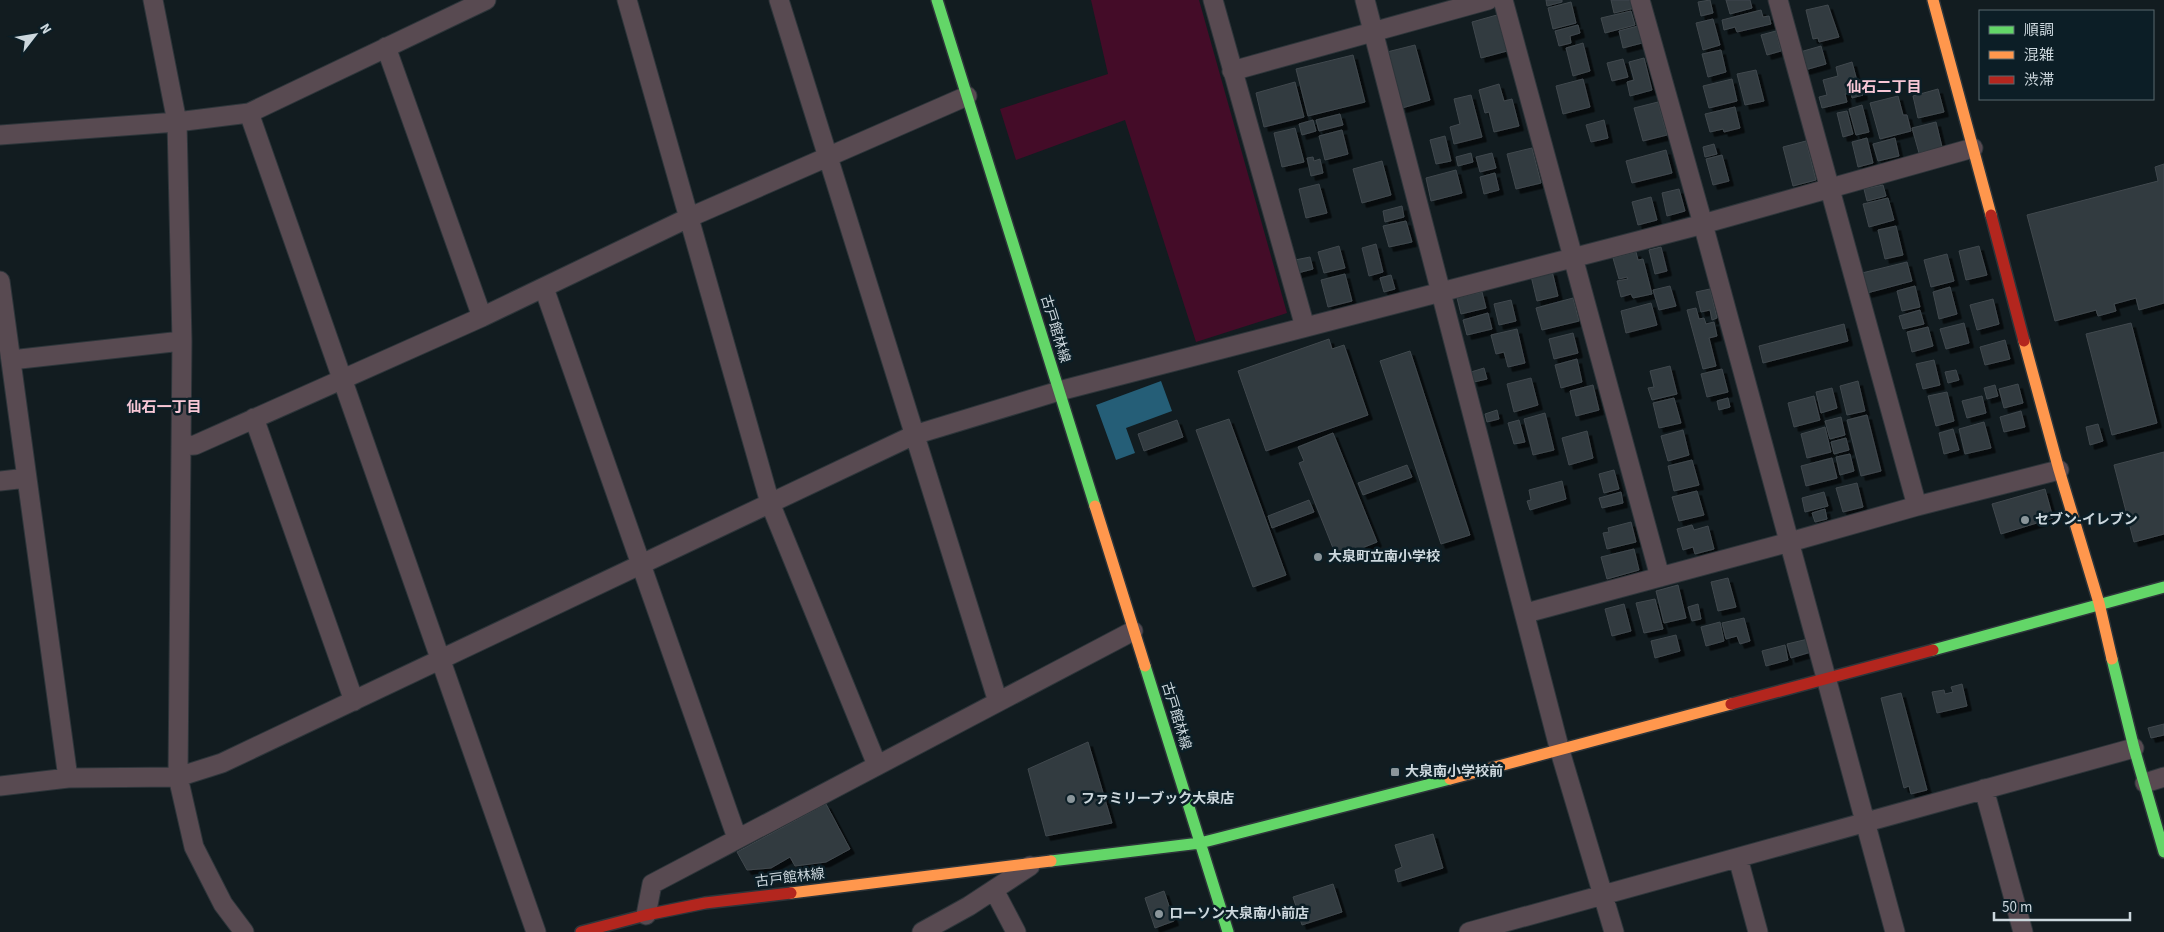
<svg xmlns="http://www.w3.org/2000/svg" width="2164" height="932" font-family="'Source Sans 3','Noto Sans JP',sans-serif">
<style>
.green{fill:#440c28}
.water{fill:#255e77}
.building{fill:#323a3f;stroke:#41494e;filter:url(#shadow)}
.lines{fill:none;stroke-linecap:round;stroke-linejoin:round}
.street-casing{stroke:#2d353a;stroke-width:21}
.fast-casing{stroke:#2d353a;stroke-width:14}
.slow-casing{stroke:#2d353a;stroke-width:14}
.jam-casing{stroke:#2d353a;stroke-width:14}
.street{stroke:#584a51;stroke-width:19}
.fast{stroke:#63d668;stroke-width:11}
.slow{stroke:#ff974d;stroke-width:11}
.jam{stroke:#b3261e;stroke-width:11}
.poi-dot{fill:#8b969b;stroke:#0c1e26;stroke-width:2}
.labels{text-anchor:middle;dominant-baseline:central;stroke-width:5;stroke-linejoin:round;paint-order:stroke}
.street-label{font-size:14px;fill:#ccd7dd;stroke:#0c1e26}
.poi-label{font-size:14px;font-weight:bold;fill:#ccd7dd;stroke:#0c1e26;text-anchor:start}
.neighbourhood-label{font-size:15px;font-weight:bold;fill:#f8c7d6;stroke:#0c1e26}
</style>
<defs>
<filter id="shadow"><feDropShadow dx="4.5" dy="4.5" stdDeviation="0" flood-color="#0009"/></filter>
</defs>
<rect width="100%" height="100%" fill="#121c20"/>
<path class="green" d="M1091,0H1199L1287,313L1196,342L1125,120L1016,160L1000,109L1108,74Z"/>
<path class="water" d="M1161,381L1172,411L1126,428L1135,453L1116,460L1096,405Z"/>
<path class="building" d="M1546,0H1562V2L1547,6Z
M1611,0H1633L1635,8L1614,13Z
M1710,0L1713,13L1701,16L1698,2Z
M1726,0H1750L1752,8L1730,14Z
M1571,2L1576,23L1553,29L1548,8Z
M1828,5L1839,37L1819,42L1818,38L1813,39L1806,10Z
M1761,10L1763,17L1769,16L1771,24L1737,32L1735,27L1724,30L1722,20Z
M1631,11L1635,25L1605,33L1601,18Z
M1497,15L1507,51L1481,58L1472,22Z
M1713,19L1720,45L1703,50L1696,23Z
M1578,25L1580,33L1570,36L1571,43L1559,46L1555,31Z
M1638,26L1642,43L1623,48L1619,31Z
M1776,31L1781,51L1767,55L1761,35Z
M1583,43L1590,71L1573,76L1566,48Z
M1415,45L1430,100L1402,108L1387,52Z
M1821,46L1826,64L1805,70L1800,52Z
M1721,50L1726,72L1708,77L1702,54Z
M1353,55L1365,102L1308,116L1296,69Z
M1644,58L1652,90L1630,96L1627,82L1634,80L1629,62Z
M1623,59L1628,77L1612,81L1607,63Z
M1852,62L1857,81L1860,80L1863,95L1852,98L1851,93L1845,94L1847,102L1822,108L1819,97L1827,95L1823,80L1838,76L1836,67Z
M1756,70L1764,101L1745,105L1737,74Z
M1583,79L1590,107L1563,114L1556,86Z
M1732,79L1737,101L1709,108L1703,86Z
M1295,82L1304,117L1264,127L1256,93Z
M1499,84L1504,101L1512,99L1519,126L1494,132L1489,112L1485,113L1479,90Z
M1938,89L1944,112L1918,118L1913,96Z
M1471,95L1482,137L1454,144L1450,127L1460,124L1454,99Z
M1898,96L1903,115H1907L1911,131L1880,139L1870,103Z
M1658,102L1667,135L1643,141L1634,108Z
M1862,105L1869,132L1856,135L1849,109Z
M1735,107L1740,128L1724,132L1723,129L1710,132L1705,114Z
M1847,111L1853,134L1843,137L1837,113Z
M1340,114L1343,125L1319,131L1316,120Z
M1313,120L1316,131L1302,135L1299,124Z
M1604,120L1608,138L1591,142L1586,125Z
M1936,122L1942,147L1919,153L1912,128Z
M1295,128L1304,162L1282,167L1274,133Z
M1342,130L1348,154L1325,160L1319,136Z
M1445,136L1451,161L1436,164L1430,140Z
M1867,138L1873,163L1858,167L1852,142Z
M1895,138L1899,156L1878,161L1873,144Z
M1806,141L1816,180L1793,186L1783,147Z
M1714,144L1717,154L1705,157L1703,147Z
M1532,148L1541,183L1516,189L1507,154Z
M1666,150L1672,173L1632,183L1626,161Z
M1471,153L1473,162L1458,166L1456,157Z
M1492,153L1496,168L1480,172L1476,157Z
M1722,155L1729,181L1713,185L1706,159Z
M1313,157L1314,161L1320,159L1323,173L1311,176L1307,158Z
M1382,161L1391,195L1362,203L1353,169Z
M2164,164V303L2139,310L2136,298L2114,304L2116,311L2098,316L2096,310L2055,321L2027,215L2158,181L2155,167Z
M1456,170L1462,193L1431,201L1426,178Z
M1495,173L1499,190L1484,194L1480,177Z
M1319,184L1327,213L1306,218L1299,189Z
M1883,185L1886,196L1867,201L1864,189Z
M1679,189L1685,211L1667,216L1662,193Z
M1651,197L1657,220L1638,225L1632,202Z
M1888,198L1894,220L1869,227L1863,204Z
M1402,206L1404,217L1385,222L1383,211Z
M1406,221L1412,242L1389,247L1383,226Z
M1896,226L1903,255L1885,259L1878,230Z
M1376,244L1383,272L1369,276L1362,248Z
M1339,246L1345,268L1324,273L1318,252Z
M1979,246L1987,275L1966,280L1959,251Z
M1661,247L1667,271L1655,274L1649,250Z
M1636,252L1638,260L1643,259L1652,294L1633,298L1631,294L1621,297L1617,281L1628,279L1627,277L1619,279L1613,258Z
M1947,254L1954,281L1931,287L1924,260Z
M1310,257L1313,269L1294,274L1290,261Z
M1907,262L1912,281L1867,293L1862,273Z
M1552,271L1558,296L1537,301L1531,276Z
M1345,274L1352,301L1328,307L1321,280Z
M1391,275L1395,289L1384,292L1380,278Z
M1670,286L1676,306L1659,310L1653,290Z
M1915,286L1920,307L1902,311L1897,291Z
M1950,287L1957,314L1939,319L1933,292Z
M1710,289L1717,318L1712,320L1710,310L1701,312L1696,292Z
M1482,292L1486,308L1461,314L1457,298Z
M1573,298L1579,321L1542,330L1536,308Z
M1993,299L1999,324L1977,330L1970,305Z
M1511,300L1516,321L1499,325L1494,304Z
M1651,303L1657,325L1626,333L1621,311Z
M1696,308L1699,319L1704,318L1706,324L1714,322L1717,336L1709,338L1716,366L1703,369L1687,310Z
M1920,310L1924,324L1903,329L1899,316Z
M1488,313L1492,329L1467,335L1463,320Z
M1964,323L1969,343L1946,349L1940,329Z
M2131,323L2157,423L2112,435L2086,334Z
M1844,324L1848,341L1763,363L1759,346Z
M1928,327L1933,346L1912,352L1907,332Z
M1517,329L1525,363L1508,367L1504,352L1496,354L1491,335Z
M1573,333L1578,353L1554,359L1549,339Z
M1329,339L1332,349L1344,345L1368,415L1266,451L1238,371Z
M2005,340L2010,359L1985,365L1980,347Z
M1410,351L1470,535L1441,544L1380,361Z
M1577,359L1582,382L1561,388L1555,365Z
M1934,360L1940,385L1923,389L1916,364Z
M1670,366L1677,394L1652,400L1648,388L1654,387L1650,371Z
M1484,368L1487,379L1474,382L1471,372Z
M1722,369L1728,392L1707,397L1701,374Z
M1956,370L1959,380L1948,383L1945,372Z
M1531,378L1538,405L1514,412L1507,384Z
M1858,381L1865,411L1847,415L1840,386Z
M2018,384L2023,403L2004,408L1999,389Z
M1593,385L1599,410L1576,416L1570,391Z
M1995,385L1998,396L1987,399L1984,388Z
M1832,388L1837,408L1821,413L1816,392Z
M1947,392L1954,421L1936,426L1928,396Z
M1814,396L1820,420L1794,427L1788,403Z
M1982,396L1986,413L1967,418L1962,401Z
M1674,398L1681,423L1659,428L1653,403Z
M1728,398L1730,407L1719,410L1717,401Z
M1497,410L1499,419L1487,422L1485,414Z
M2021,411L2025,427L2004,432L2000,417Z
M1545,413L1554,450L1533,455L1524,419Z
M1867,415L1881,471L1861,476L1847,420Z
M1841,417L1845,435L1830,439L1825,421Z
M1229,419L1286,575L1253,587L1196,430Z
M1177,420L1183,437L1144,451L1138,434Z
M1519,420L1525,442L1514,444L1508,423Z
M1984,422L1991,448L1965,454L1959,429Z
M2098,424L2103,441L2090,445L2086,427Z
M1825,427L1831,452L1807,458L1801,434Z
M1953,429L1959,450L1944,454L1939,433Z
M1683,430L1689,455L1668,461L1661,436Z
M1587,431L1593,458L1569,465L1562,438Z
M1333,433L1377,542L1337,558L1299,463L1304,461L1298,447Z
M1846,438L1849,450L1834,454L1831,442Z
M2164,452V534L2134,542L2114,465Z
M1850,454L1854,471L1840,475L1836,457Z
M1832,458L1837,478L1806,486L1801,466Z
M1692,460L1699,485L1674,491L1668,466Z
M1407,465L1412,477L1363,495L1358,483Z
M1614,470L1619,489L1604,493L1599,474Z
M1562,481L1566,499L1530,510L1527,501L1531,500L1529,490Z
M1857,483L1863,507L1843,512L1836,488Z
M2045,489L2053,518L2001,534L1992,504Z
M1697,491L1704,515L1679,521L1672,497Z
M1621,492L1623,503L1602,508L1599,498Z
M1824,492L1828,506L1805,512L1802,498Z
M1309,500L1314,512L1272,528L1268,516Z
M1825,509L1827,519L1815,522L1812,513Z
M1631,522L1636,542L1607,549L1603,533L1609,532L1608,528Z
M1692,525L1694,530L1708,526L1714,549L1695,554L1693,547L1683,550L1677,529Z
M1634,549L1639,570L1607,579L1601,557Z
M1728,578L1736,607L1718,611L1711,582Z
M1678,585L1686,618L1664,623L1656,591Z
M1655,599L1663,629L1644,633L1636,603Z
M1624,604L1631,631L1612,636L1605,609Z
M1698,604L1701,619L1692,621L1688,607Z
M1744,618L1750,641L1740,644L1737,636L1726,639L1722,623Z
M1720,622L1724,641L1706,646L1701,627Z
M1676,635L1680,651L1655,658L1651,641Z
M1808,639L1811,652L1791,658L1787,644Z
M1785,645L1788,660L1766,666L1762,651Z
M1962,684L1967,706L1937,713L1932,692L1944,690L1945,694L1953,692L1951,687Z
M1901,693L1927,790L1911,794L1909,786L1904,788L1881,698Z
M2164,724V735L2151,738L2148,728Z
M1088,742L1112,823L1046,836L1028,769Z
M826,804L850,849L826,862L795,866L790,857L771,868L747,870L737,852Z
M1433,834L1443,868L1398,882L1395,870L1402,867L1395,845Z
M1333,884L1342,912L1302,925L1293,897Z
M1164,891L1174,921L1155,928L1145,898Z"/>
<g class="lines">
<g class="street-casing">
<path id="street" d="M153,0L177,122L182,341L178,777L222,763L914,435L1059,391L1692,227L1973,148
M627,0L770,503L877,765
M779,0L998,702
M1213,0L1305,327
M1365,0L1560,751L1614,932
M1503,0L1660,577
M1640,0L1703,224L1895,932
M1778,0L1917,506
M386,47L482,317
M1232,71L1488,0
M249,113L536,932
M0,135L177,122L249,113L486,0
M0,281L68,778
M544,288L737,838
M11,360L182,341
M254,418L354,701
M181,446L195,445L482,317L688,218L967,96
M0,481L27,478
M1526,613L1790,542L1917,506L2059,470
M2145,783L2164,777
M0,786L68,778L178,777L194,847L223,904L244,932
M1984,789L2023,932
M1738,858L1758,932
M994,890L1016,932
M646,915L652,884L1133,631
M922,932L969,906L1030,866
M1469,932L2134,748"/>
</g>
<g class="fast-casing">
<path id="fast" d="M937,0L1095,506
M1933,650L2164,587
M2112,659L2134,748L2164,852
M1145,666L1228,932
M1051,861L1200,843L1450,779"/>
</g>
<g class="slow-casing">
<path id="slow" d="M1933,0L1991,215
M2024,341L2059,470L2099,603L2112,659
M1095,506L1145,666
M1450,779L1731,704
M791,893L1051,861"/>
</g>
<g class="jam-casing">
<path id="jam" d="M1991,215L2024,341
M1731,704L1933,650
M581,932L646,915L705,903L791,893"/>
</g>
<use href="#street" class="street"/>
<use href="#fast" class="fast"/>
<use href="#slow" class="slow"/>
<use href="#jam" class="jam"/>
</g>
<g class="poi-dot">
<circle cx="2025" cy="520" r="5"/>
<circle cx="1318" cy="557" r="5"/>
<rect x="1390" y="767" width="10" height="10" rx="2.5"/>
<circle cx="1071" cy="799" r="5"/>
<circle cx="1159" cy="914" r="5"/>
</g>
<g class="labels">
<g class="street-label">
<text transform="translate(1055 329) rotate(73)">古戸館林線</text>
<text transform="translate(1176 716) rotate(73)">古戸館林線</text>
<text transform="translate(790 878) rotate(-7)">古戸館林線</text>
</g>
<g class="poi-label">
<text x="2035" y="520">セブン-イレブン</text>
<text x="1328" y="557">大泉町立南小学校</text>
<text x="1405" y="772">大泉南小学校前</text>
<text x="1081" y="799">ファミリーブック大泉店</text>
<text x="1169" y="914">ローソン大泉南小前店</text>
</g>
<g class="neighbourhood-label">
<text x="1884" y="87">仙石二丁目</text>
<text x="164" y="407">仙石一丁目</text>
</g>
</g>
<rect x="1979" y="10" width="175" height="90" fill="#0c1e26" stroke="#59686f"/>
<rect x="1989" y="26" width="25" height="8" fill="#63d668" stroke="#59686f"/>
<text x="2024" y="35" font-size="15" fill="#ccd7dd">順調</text>
<rect x="1989" y="51" width="25" height="8" fill="#ff974d" stroke="#59686f"/>
<text x="2024" y="60" font-size="15" fill="#ccd7dd">混雑</text>
<rect x="1989" y="76" width="25" height="8" fill="#b3261e" stroke="#59686f"/>
<text x="2024" y="85" font-size="15" fill="#ccd7dd">渋滞</text>
<g transform="translate(35 35) rotate(59)" stroke="#0c1e26" stroke-width="4" paint-order="stroke">
<path d="M0-4L9 19L0 12L-9 19Z" fill="#ccd7dd"/>
<text y="-8" font-size="14" font-weight="bold" text-anchor="middle" fill="#ccd7dd">N</text>
</g>
<path d="M1994 912v8h136v-8" fill="none" stroke="#ccd7dd" stroke-width="2.5"/>
<text x="2002" y="912" font-size="15" fill="#ccd7dd" stroke="#0c1e26" stroke-width="4" paint-order="stroke">50 m</text>
</svg>
